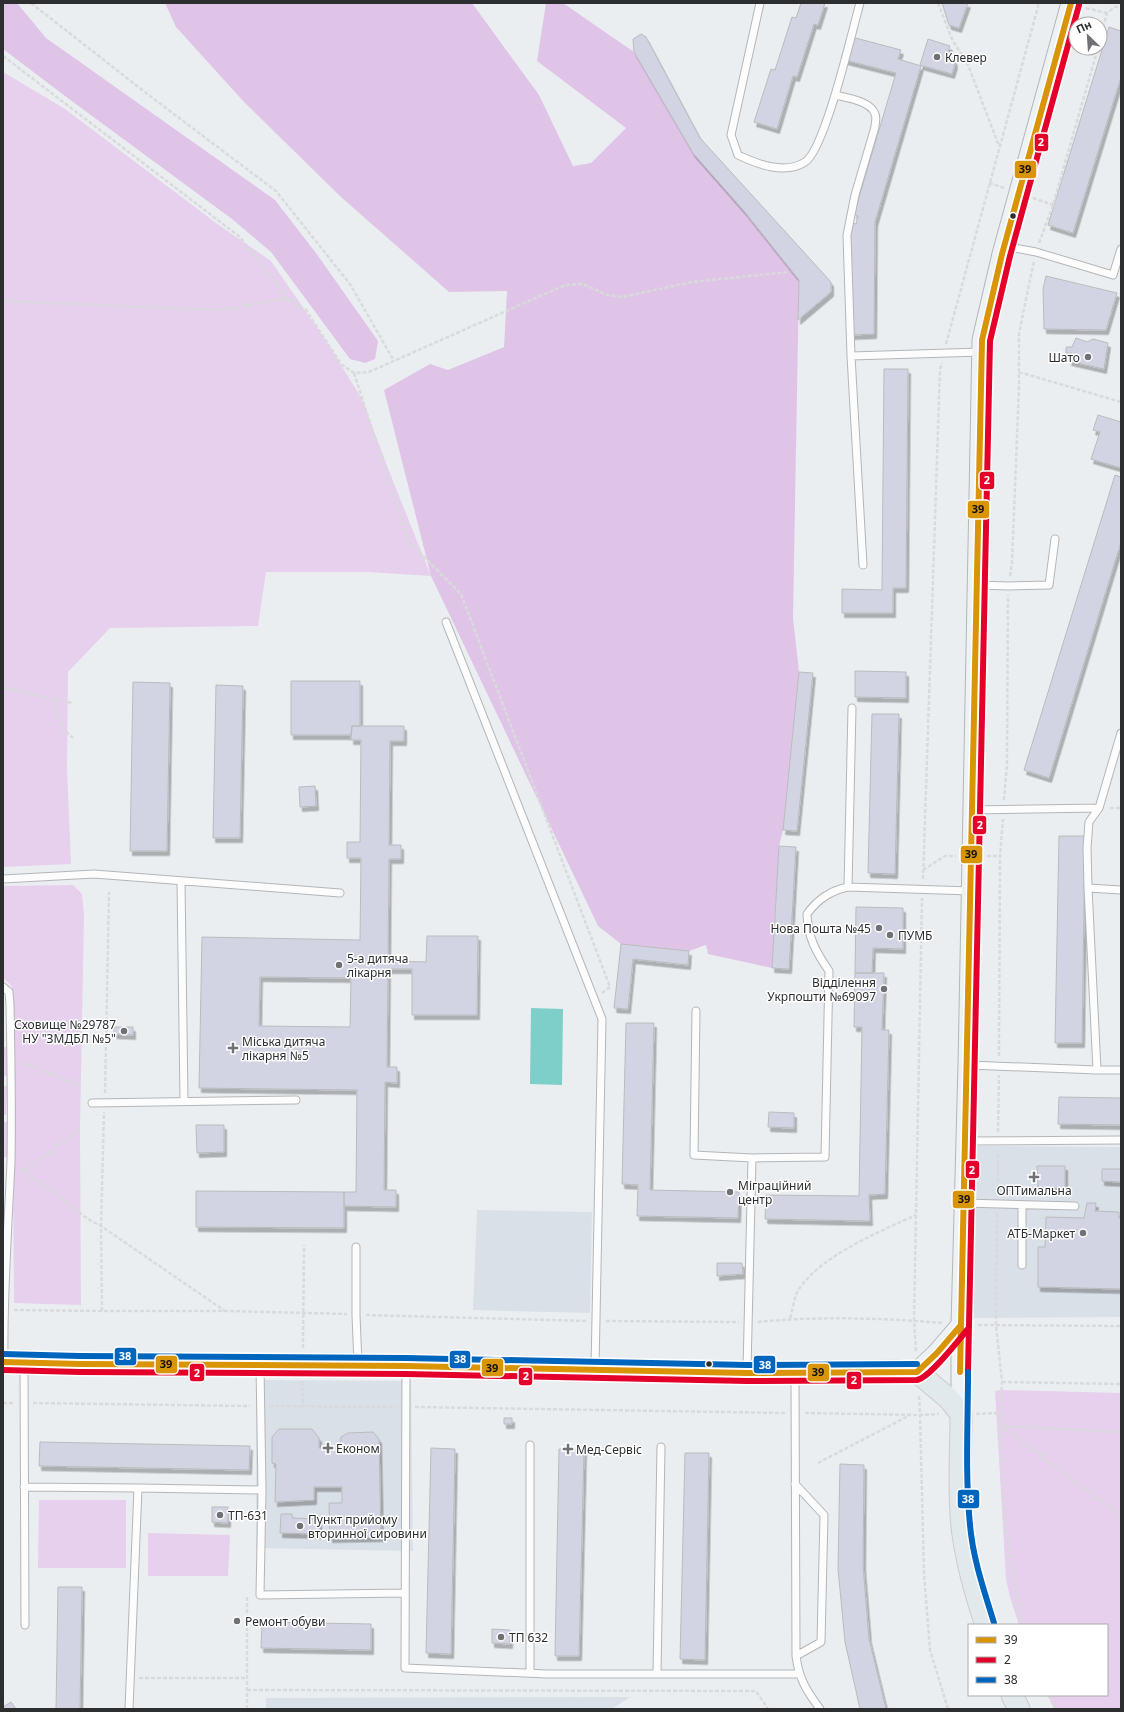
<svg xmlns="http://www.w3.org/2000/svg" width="1124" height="1712" font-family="'Noto Sans',sans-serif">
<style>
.built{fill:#dae0e7}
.green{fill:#e7cfee}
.forest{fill:#dfc4e8}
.water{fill:#7ececa}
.building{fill:#d3d4e3;stroke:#babbbd;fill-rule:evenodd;filter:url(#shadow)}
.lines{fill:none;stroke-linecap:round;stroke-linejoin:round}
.lane-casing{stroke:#b3b6b8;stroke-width:9}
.secondary-casing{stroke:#b3b6b8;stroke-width:21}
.primary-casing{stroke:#cacbcd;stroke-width:23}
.path{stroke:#d9dadb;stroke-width:2.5;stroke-dasharray:4 2;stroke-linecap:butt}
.lane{stroke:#fcfcfd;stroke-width:7}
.secondary{stroke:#eef2f4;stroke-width:19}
.primary{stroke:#e1e9ec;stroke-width:21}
.bus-1-casing{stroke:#fff;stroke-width:9}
.bus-2-casing{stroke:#fff;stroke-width:9}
.bus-3-casing{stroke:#fff;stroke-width:9}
.bus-1{stroke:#d99407;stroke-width:6}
.bus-2{stroke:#e4002b;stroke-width:6}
.bus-3{stroke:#0065bd;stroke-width:6}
.poi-dot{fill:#6f7174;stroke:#fff;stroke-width:1.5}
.bus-dot{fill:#2c2e30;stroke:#fff;stroke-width:1.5}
.labels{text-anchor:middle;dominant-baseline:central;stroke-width:3;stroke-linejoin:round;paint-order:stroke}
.poi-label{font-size:12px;fill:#2c2e30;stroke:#fff;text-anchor:start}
.line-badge{stroke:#fff;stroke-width:1.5}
.badge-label{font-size:11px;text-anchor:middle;font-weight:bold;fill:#fff}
.pale-badge-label{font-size:11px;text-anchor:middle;font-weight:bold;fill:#111}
</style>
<defs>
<filter id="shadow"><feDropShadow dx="2.5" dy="4.5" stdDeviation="0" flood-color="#0004"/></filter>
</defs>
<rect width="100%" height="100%" fill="#ebeef1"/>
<path class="built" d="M976,1146L1121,1147V1317L973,1318Z
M477,1210L592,1212L590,1313L473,1310Z
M256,1380L411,1381L413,1551L256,1548Z
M630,1697L612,1709H266V1698Z"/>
<path class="green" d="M3,72L65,109L216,223L271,261L328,344L362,399L389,471L431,576L369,572H266L258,626L110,628L68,672L67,769L71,864L3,867Z
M73,885L82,894L84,916L80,1129L81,1305L14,1303L12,986L3,978V886Z
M3,1047H8V1076H3Z
M3,1086H7L6,1115H3Z
M3,1122H8L7,1157H3Z
M1002,1390L1121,1393V1709H1054L1048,1695H1107V1625H1019L1010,1597L1006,1579L995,1391Z
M39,1500H126V1568H38Z
M148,1533L230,1535L228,1576H148Z"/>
<path class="forest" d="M3,3H17L46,38L275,200L316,253L378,341L375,359L365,363L350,359L271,252L232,219L69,99L3,49Z
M165,3H472L539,95L573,166L591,163L626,128L537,61L546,3H563L634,52L693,153L744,211L799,280L793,618L799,672L783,830L779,846L772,968L708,954L706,945L689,951L621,944L598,926L431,576L384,390L430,364L448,370L504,347L507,291L449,292L341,197L244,102L176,27Z"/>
<path class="water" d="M531,1008L563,1009L562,1085L530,1084Z"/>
<path class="building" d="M801,3H825L818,25L814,24L797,77L793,76L777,129L754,122L771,69L775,70L792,17L796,18Z
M942,3H968L959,28L949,25Z
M1109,27L1121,31V77L1073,233L1048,225Z
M641,34L646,37L700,138L831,282V292L798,320L799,280L744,211L693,153L634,52L633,39Z
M848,36L901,50L898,59L921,66L875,222L874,334L852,335L847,235L852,223L856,224L858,216L854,214L896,73L841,59Z
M928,39L950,46L947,54L954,59L955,64L952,74L920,65Z
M1046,276L1117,293L1106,330L1044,329L1043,289Z
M1076,338L1087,342L1093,339L1108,343L1104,369L1069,361L1072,353H1066V347H1072Z
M884,369H908L906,588H893V613H842V589L882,590Z
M1098,415L1121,422V468L1091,459L1100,432L1093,430Z
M1115,475L1121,477V542L1049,778L1024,770Z
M855,671L906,672V698L855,697Z
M799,672L813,673L797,831L783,830Z
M291,681H360V726H352L351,735H291Z
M133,682L170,683L167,851H130Z
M216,685L243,686L240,838H213Z
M872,714H899L895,874L868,873Z
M352,726H404V741H390L389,845H401V859H389L388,961L426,962L427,936H478L477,1015H412V969H388L387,1067H397V1083L385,1082L384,1190H396V1207L344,1206V1192H356L357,1090L199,1088L202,937L360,940L361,858H347V842H360L361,740H351ZM260,977L351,978L350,1027L259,1026Z
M315,786L316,806L300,807L299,787Z
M1059,836H1085L1082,1043H1055Z
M779,846L796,847L789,969L772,968Z
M856,907L903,908V949L873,948L872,973H855Z
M621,944L689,951L688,965L633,959L628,1009L614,1008Z
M855,973H884L882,1030H889L885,1194L869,1195L870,1221L765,1219L766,1195L859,1196L862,1027H854Z
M626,1023H654L650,1190L739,1192L738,1218L637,1216L638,1185L622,1184Z
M114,1027H133V1035L114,1034Z
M1059,1097L1121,1098V1125L1058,1124Z
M769,1112L794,1113V1128L768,1127Z
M196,1125H224V1152L197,1153Z
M1037,1166H1065V1188L1038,1189Z
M1102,1169H1121V1182L1102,1181Z
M196,1191L344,1192V1228L196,1227Z
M1087,1203H1096L1095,1211L1119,1212V1218H1121V1289L1038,1287V1247H1045L1046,1217L1084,1218Z
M717,1263H742L743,1274L717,1276Z
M504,1418H512V1424H504Z
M279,1429H312L319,1438V1448H340L341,1437L348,1433L373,1432L379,1439L381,1537L330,1538L329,1503H342V1487H314V1500L275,1502L276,1464L272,1463V1437Z
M40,1442L250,1446L249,1470L39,1466Z
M431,1448L455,1449L451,1654L426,1653Z
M559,1449L584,1450L579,1656H555Z
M685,1453H709L705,1660L680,1659Z
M840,1464L864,1465L863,1566L869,1639L886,1709H860L845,1642L838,1569Z
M212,1507H228V1523L212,1522Z
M281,1514H292V1518L319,1519V1534L280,1533Z
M58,1587H82L80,1709H56Z
M262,1622L371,1624V1650L261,1648Z
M492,1629L510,1630V1644L492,1643Z
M11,1702L16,1709H3V1707Z"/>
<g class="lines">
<g class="lane-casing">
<path id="lane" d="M760,3L731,135L738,155C757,164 785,175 805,162C825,150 852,31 860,3
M835,95C847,98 871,101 875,114C877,118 875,123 875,127L855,195L847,235L851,356L863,565
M1004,246L1036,252L1113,275L1121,249
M851,356L981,352
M978,585L1008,586L1049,585L1055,539
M446,622L602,1019L595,1368
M852,708L848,887L971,891
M973,810L1099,808L1121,733
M3,879L94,874L340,893
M181,881L184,1101
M1088,888L1087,848L1089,822L1099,808
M1121,890L1088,888L1097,1070H1121
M3,987L9,992L10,1004C11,1056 12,1109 11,1162C8,1228 3,1294 4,1360
M696,1011L694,1155L752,1158
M969,1065L1097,1070
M92,1103L296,1100
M967,1141L1121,1140
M965,1203L1075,1206
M356,1247V1315L358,1364
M1022,1265V1205
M24,1363L25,1625
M260,1366L262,1490L260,1595L405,1593
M406,1368L405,1668L547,1674H799
M747,1370L752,1158L825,1157L829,971C816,952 808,938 807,914C818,899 830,891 848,887
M795,1373L796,1656C799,1679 806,1690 820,1709
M795,1484L824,1515L821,1642L796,1656
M24,1487L138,1488
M530,1673V1445
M657,1673L661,1447
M129,1709L138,1488L262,1490"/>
</g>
<g class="secondary-casing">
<path id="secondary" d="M917,1372L937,1353L961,1325
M961,1414V1325L968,1065L982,340L1002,254L1071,3"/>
</g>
<g class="primary-casing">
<path id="primary" d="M3,1362L80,1364L406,1366L747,1373L897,1371L917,1372L949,1399L961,1414C961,1451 958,1490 962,1527C966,1560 975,1593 986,1625
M1012,1695L1019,1709"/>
</g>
<path class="path" d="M31,3L146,93L276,191L350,284L394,361
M938,3L952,39L968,65L999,146
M1086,8L1107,13
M1100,39L1107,13L1115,7H1121
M3,56L240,237L287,298L294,302
M989,183L1004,188
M1033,198L1053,205
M1039,243L1053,205L1098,48
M3,301L215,310L236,308L283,298L306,310L341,364L354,373L369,372L565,285L583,284L607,295L622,297L692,282L789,272
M946,344L1039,3
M1019,372L1121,402
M354,373L408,541L461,594L610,987L602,993
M1010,576L1012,563L1019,386V333L1034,261
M3,688L72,703
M52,699L63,729L73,738
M1004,800L1007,764L1008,595
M1110,808H1121
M987,856H1000
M923,870L945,856H956
M923,879L940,369L942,363
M999,1056L1000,856L1003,819
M20,1062L81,1086
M105,1093L109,892
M998,1132L999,1075
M21,1169L88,1219L101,1226L225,1311
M24,1171L80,1129
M998,1194V1151
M997,1213L996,1325L1002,1382L1001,1413L1004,1516L1020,1616L1023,1625
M14,1310L102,1311H226L347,1314
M102,1311L101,1226L104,1112
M366,1315L587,1321
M790,1318C793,1310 794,1296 799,1289C822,1255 879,1232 916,1215
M606,1321L739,1322
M758,1322C817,1316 883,1318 943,1323
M978,1325L1121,1326
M303,1348L304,1245
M916,1351L914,1321L922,898
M302,1381L303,1407
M1002,1382L1121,1384
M919,1396L920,1415L939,1414
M3,1403H14
M33,1403L250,1406
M269,1406L396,1407
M415,1407L786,1413
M805,1413L920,1415L924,1574L930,1650L948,1709
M976,1414L1001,1413
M1121,1432L1001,1426L1121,1516
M818,1463L910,1415
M139,1678H247
M247,1690L756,1691L768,1709
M1048,1695L1056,1709
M247,1709V1597"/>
<use href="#lane" class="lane"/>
<use href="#secondary" class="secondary"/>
<use href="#primary" class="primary"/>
<g class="bus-1-casing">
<path id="bus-1" d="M3,1362L80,1364L406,1366L747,1373L917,1372L937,1353L961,1325
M960,1372L982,340L1002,254L1071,3"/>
</g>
<g class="bus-2-casing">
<path id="bus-2" d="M3,1370L80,1372L406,1374L747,1381L917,1380C930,1377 957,1342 967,1330
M968,1372L990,341L1010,256L1079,5"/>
</g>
<g class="bus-3-casing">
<path id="bus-3" d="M3,1354L80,1356L406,1358L747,1365L917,1364
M968,1372C968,1423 965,1474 970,1525C973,1559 984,1590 994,1623"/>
</g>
<use href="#bus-1" class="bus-1"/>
<use href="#bus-2" class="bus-2"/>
<use href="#bus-3" class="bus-3"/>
</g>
<g class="poi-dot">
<circle cx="937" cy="57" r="4"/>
<circle cx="1088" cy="357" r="4"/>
<circle cx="879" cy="928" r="4"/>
<circle cx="890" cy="935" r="4"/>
<circle cx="339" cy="965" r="4"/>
<circle cx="884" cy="989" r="4"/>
<circle cx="124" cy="1031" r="4"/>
<path d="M231 1042h4v4h4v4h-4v4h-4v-4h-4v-4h4z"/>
<path d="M1032 1171h4v4h4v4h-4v4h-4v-4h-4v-4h4z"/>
<circle cx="730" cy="1192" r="4"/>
<circle cx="1083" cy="1233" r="4"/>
<path d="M326 1442h4v4h4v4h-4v4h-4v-4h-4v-4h4z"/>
<path d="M566 1443h4v4h4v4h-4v4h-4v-4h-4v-4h4z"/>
<circle cx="220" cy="1515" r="4"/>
<circle cx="300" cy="1526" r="4"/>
<circle cx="237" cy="1621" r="4"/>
<circle cx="501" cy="1637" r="4"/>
</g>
<g class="bus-dot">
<circle cx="1013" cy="216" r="3.5"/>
<circle cx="709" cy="1364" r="3.5"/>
</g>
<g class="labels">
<g class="poi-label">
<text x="945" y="57">Клевер</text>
<text x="1080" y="357" text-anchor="end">Шато</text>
<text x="871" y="928" text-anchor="end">Нова Пошта №45</text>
<text x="898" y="935">ПУМБ</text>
<text x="347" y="958">5-а дитяча<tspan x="347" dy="14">лікарня</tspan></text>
<text x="876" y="982" text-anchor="end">Відділення<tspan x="876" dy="14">Укрпошти №69097</tspan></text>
<text x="116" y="1024" text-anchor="end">Сховище №29787<tspan x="116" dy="14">НУ "ЗМДБЛ №5"</tspan></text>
<text x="242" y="1041">Міська дитяча<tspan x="242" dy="14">лікарня №5</tspan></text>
<text x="738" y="1185">Міграційний<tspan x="738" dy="14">центр</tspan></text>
<text x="1034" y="1190" text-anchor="middle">ОПТимальна</text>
<text x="1075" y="1233" text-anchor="end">АТБ-Маркет</text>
<text x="336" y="1448">Економ</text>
<text x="576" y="1449">Мед-Сервіс</text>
<text x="228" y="1515">ТП-631</text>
<text x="308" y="1519">Пункт прийому<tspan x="308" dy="14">вторинної сировини</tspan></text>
<text x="245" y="1621">Ремонт обуви</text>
<text x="509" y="1637">ТП 632</text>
</g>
</g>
<g class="line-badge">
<rect x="1034" y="133" width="15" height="19" rx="4" fill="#e4002b"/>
<rect x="1014" y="160" width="23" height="19" rx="4" fill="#d99407"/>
<rect x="979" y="471" width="16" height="19" rx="4" fill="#e4002b"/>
<rect x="967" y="500" width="23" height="19" rx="4" fill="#d99407"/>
<rect x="972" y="815" width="15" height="20" rx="4" fill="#e4002b"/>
<rect x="960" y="845" width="23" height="19" rx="4" fill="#d99407"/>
<rect x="965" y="1160" width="15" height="19" rx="4" fill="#e4002b"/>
<rect x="952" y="1190" width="23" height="19" rx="4" fill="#d99407"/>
<rect x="114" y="1347" width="23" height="19" rx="4" fill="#0065bd"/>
<rect x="449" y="1350" width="22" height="19" rx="4" fill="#0065bd"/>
<rect x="155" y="1355" width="23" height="19" rx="4" fill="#d99407"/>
<rect x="753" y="1355" width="23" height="19" rx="4" fill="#0065bd"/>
<rect x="481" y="1358" width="23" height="19" rx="4" fill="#d99407"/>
<rect x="807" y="1363" width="23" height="19" rx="4" fill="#d99407"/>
<rect x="189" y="1363" width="16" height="19" rx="4" fill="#e4002b"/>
<rect x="518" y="1367" width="15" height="19" rx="4" fill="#e4002b"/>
<rect x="846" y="1371" width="16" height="19" rx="4" fill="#e4002b"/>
<rect x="957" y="1489" width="23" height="20" rx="4" fill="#0065bd"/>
</g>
<g class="badge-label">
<text x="1041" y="146">2</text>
<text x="987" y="484">2</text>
<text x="980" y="829">2</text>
<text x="972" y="1174">2</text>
<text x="125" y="1360">38</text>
<text x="460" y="1363">38</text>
<text x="765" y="1369">38</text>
<text x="197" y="1377">2</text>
<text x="526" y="1380">2</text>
<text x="854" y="1384">2</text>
<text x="968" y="1503">38</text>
</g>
<g class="pale-badge-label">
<text x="1025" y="173">39</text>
<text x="978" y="513">39</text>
<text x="971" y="858">39</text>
<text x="964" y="1203">39</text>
<text x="166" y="1368">39</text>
<text x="492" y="1372">39</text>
<text x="818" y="1376">39</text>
</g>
<rect width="1124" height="1712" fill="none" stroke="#2c2e30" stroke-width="8"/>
<rect x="968" y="1624" width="140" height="72" fill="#ffffff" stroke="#ababac"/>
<rect x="976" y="1637" width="20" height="6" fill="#d99407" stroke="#ababac"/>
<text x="1004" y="1644" font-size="12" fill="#2c2e30">39</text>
<rect x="976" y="1657" width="20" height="6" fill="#e4002b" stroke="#ababac"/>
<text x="1004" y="1664" font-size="12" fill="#2c2e30">2</text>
<rect x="976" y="1677" width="20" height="6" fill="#0065bd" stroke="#ababac"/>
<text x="1004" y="1684" font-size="12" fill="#2c2e30">38</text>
<g transform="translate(1088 36) rotate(335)"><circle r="19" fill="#ffffff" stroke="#ababac"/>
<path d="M0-3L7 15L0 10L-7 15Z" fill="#6f7174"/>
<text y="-6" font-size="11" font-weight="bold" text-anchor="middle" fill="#2c2e30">Пн</text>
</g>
</svg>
